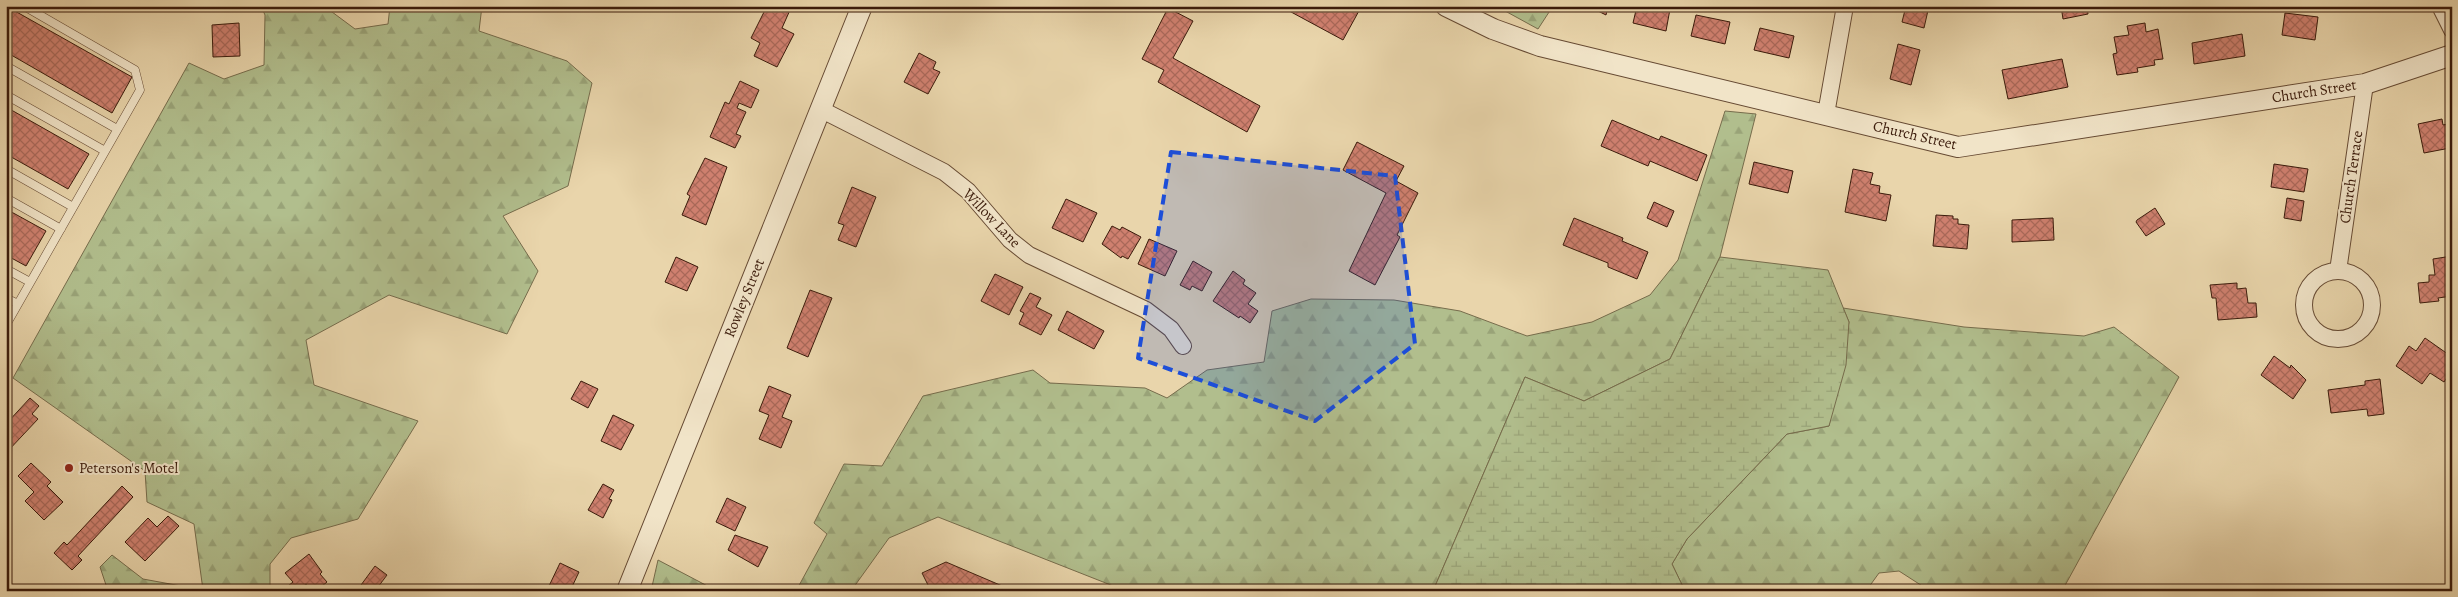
<svg xmlns="http://www.w3.org/2000/svg" width="2458" height="597" font-family="Alegreya,serif">
<style>
.forest{fill:url(#forest-firs);stroke:#766c4c}
.wetland{fill:url(#wetland-marsh);stroke:#766c4c}
.building{fill:url(#building-cross-hatch);stroke:#3b1b0b}
.lines{fill:none;stroke-linecap:round;stroke-linejoin:round}
.service-casing{stroke:#664a33;stroke-width:9}
.minor-casing{stroke:#664a33;stroke-width:18}
.tertiary-casing{stroke:#664a33;stroke-width:22}
.service{stroke:#f1e4c8;stroke-width:8}
.minor{stroke:#f1e4c8;stroke-width:16}
.tertiary{stroke:#f1e4c8;stroke-width:20}
.marked{fill:#1d4ed8;fill-opacity:0.2;stroke:#1d4ed8;stroke-width:4;stroke-dasharray:10 6;stroke-linejoin:round}
.poi-dot{fill:#8f2418;stroke:#f1e4c8;stroke-width:2}
.labels{text-anchor:middle;dominant-baseline:central;stroke-width:4;stroke-linejoin:round;paint-order:stroke}
.street-label{font-size:15px;fill:#3b1b0b;stroke:#f1e4c8}
.poi-label{font-size:15px;fill:#3b1b0b;stroke:#f1e4c8;text-anchor:start}
</style>
<defs>
<pattern id="forest-firs" width="22" height="20" patternUnits="userSpaceOnUse" patternTransform="scale(1.25)"><rect width="22" height="20" fill="#b1be8d"/><path d="M5 1l3.5 6h-7zM16 11l3.5 6h-7z" fill="#99a378"/></pattern>
<pattern id="wetland-marsh" width="20" height="14" patternUnits="userSpaceOnUse" patternTransform="scale(1.25)"><rect width="20" height="14" fill="#b1be8d"/><path d="M1 5h8M5 5V1M11 12h8M15 12V8" fill="none" stroke="#99a378"/></pattern>
<pattern id="building-cross-hatch" width="8" height="8" patternUnits="userSpaceOnUse" patternTransform="scale(1.25)"><rect width="8" height="8" fill="#cf806f"/><path d="M0 0l8 8M0 8l8-8" fill="none" stroke="#a96859"/></pattern>
</defs>
<rect width="100%" height="100%" fill="#e9d5ab"/>
<filter id="stains"><feTurbulence type="fractalNoise" baseFrequency=".004" numOctaves="4"/><feColorMatrix values="0 0 0 0 .2 0 0 0 0 .09 0 0 0 0 .02 0 0 0 .5 -.17"/></filter>
<radialGradient id="worn" r=".72"><stop offset=".6" stop-color="#630" stop-opacity="0"/><stop offset="1" stop-color="#630" stop-opacity=".3"/></radialGradient>
<path class="forest" d="M261,6H324L355,29L388,24L390,6H482L479,31L567,61L592,83L568,186L503,216L538,271L507,334L389,295L306,340L314,385L418,421L358,519L291,538L270,564V591H113L106,585L100,567L112,555L143,579L203,590L194,524L147,502L145,471L13,378L189,63L224,79L264,65L265,15Z
M1496,6H1553L1538,29Z
M1725,111L1756,114L1720,257L1670,359L1584,401L1525,377L1433,591H1126L938,517L889,538L851,591H796L827,534L814,523L844,464L882,466L923,396L1033,370L1050,383L1145,388L1167,398L1207,370L1264,362L1272,311L1311,299L1394,300L1460,311L1527,336L1592,322L1650,295L1678,260Z
M1843,308L1964,327L2084,336L2114,327L2179,377L2062,591H1930L1899,571L1879,573L1866,591H1685L1672,564L1687,539L1787,434L1829,426L1849,322Z
M658,560L717,591H651Z"/>
<path class="wetland" d="M1720,257L1828,270L1849,322L1846,365L1829,426L1787,434L1687,539L1672,564L1685,591H1433L1525,377L1584,401L1670,359Z"/>
<path class="building" d="M6,6L132,77L112,113L6,52Z
M767,6H781L790,10L782,28L794,34L777,67L754,56L760,43L751,38Z
M1280,6H1355L1360,9L1343,40Z
M1588,6H1608L1606,15Z
M1637,6H1657L1670,9L1666,31L1633,23Z
M1906,6H1929L1924,28L1902,22Z
M2061,6H2087L2088,14L2063,19Z
M1168,8L1193,21L1173,58L1260,106L1247,132L1158,82L1164,70L1142,59Z
M2285,13L2318,17L2315,40L2282,35Z
M1696,15L1730,22L1725,44L1691,36Z
M239,23L240,56L213,57L212,25Z
M2145,23L2146,32L2158,29L2163,59L2154,60L2155,65L2137,68L2138,72L2117,75L2113,54L2117,53L2114,37L2129,35L2127,26Z
M1760,28L1794,36L1789,58L1754,50Z
M2242,34L2245,56L2194,64L2192,43Z
M1898,44L1920,50L1911,85L1890,79Z
M919,53L936,62L933,69L940,72L928,94L904,82Z
M2062,59L2068,87L2008,99L2002,70Z
M740,81L759,90L751,108L739,103L737,108L746,112L736,134L741,136L735,148L710,137L725,102L729,104Z
M6,107L89,154L68,189L6,154Z
M2442,119L2443,125L2452,123V158L2450,148L2424,153L2418,124Z
M1612,120L1659,140L1661,136L1707,155L1697,181L1650,161L1648,166L1601,146Z
M1357,142L1404,166L1396,181L1418,193L1397,235L1400,237L1375,285L1349,271L1386,193L1343,170Z
M705,158L727,167L706,225L682,215L690,196L687,194Z
M1754,162L1793,171L1788,193L1749,184Z
M2274,164L2308,169L2304,192L2271,187Z
M1853,169L1873,173L1870,184L1880,186L1879,193L1891,195L1886,221L1845,212Z
M852,187L876,197L856,247L838,240L844,225L838,223Z
M2287,198L2304,201L2301,221L2284,218Z
M1066,199L1097,213L1083,242L1052,228Z
M1654,202L1674,211L1667,227L1647,218Z
M2155,208L2165,224L2146,236L2136,222L2137,220Z
M6,209L46,231L26,266L6,255Z
M1936,215L1953,216V219H1958V224L1969,225L1967,249L1933,246Z
M1574,218L1623,238L1622,241L1648,252L1637,279L1608,267V263L1563,245Z
M2053,218L2054,240L2012,242V220Z
M1112,226L1120,230L1122,227L1141,237L1128,259L1122,256L1121,258L1102,244Z
M1149,239L1177,251L1165,276L1138,264Z
M2452,256V296L2438,298L2439,301L2420,303L2418,283L2429,282V275H2435L2433,259Z
M676,257L698,267L687,291L665,282Z
M1193,261L1212,272L1202,291L1192,286L1190,290L1180,285Z
M1233,271L1245,280L1243,284L1256,293L1248,304L1258,311L1250,323L1240,316L1239,318L1213,301Z
M995,274L1023,287L1009,315L981,301Z
M2237,283V289L2246,288L2248,303H2256L2257,317L2218,320L2216,298H2212L2210,285Z
M810,290L832,298L808,357L787,348Z
M1030,293L1041,298L1036,307L1052,315L1041,335L1019,324L1024,313L1020,311Z
M1067,311L1104,331L1094,349L1058,330Z
M2425,338L2452,357V370L2444,382L2430,373L2422,384L2396,366L2409,346L2416,351Z
M2274,356L2290,368L2291,365L2306,380L2293,399L2261,375Z
M2380,379L2384,414L2368,416L2367,409L2331,413L2328,390L2365,385V381Z
M581,381L598,389L588,408L571,399Z
M769,386L791,395L782,417L792,421L781,448L759,439L769,415L759,411Z
M30,398L39,406L32,414L38,419L6,453V432L9,429L6,424Z
M613,415L634,425L621,450L601,441Z
M31,463L51,482L47,486L63,502L44,520L25,501L34,492L18,476Z
M603,484L614,490L609,499L612,500L603,518L588,510Z
M122,486L133,497L78,556L82,560L72,570L54,553L64,542L67,545Z
M727,498L746,507L735,531L716,522Z
M168,516L179,526L145,561L125,542L148,518L157,527Z
M735,535L768,547L758,567L728,550Z
M309,554L322,572L320,574L327,582L316,591H311L306,584L298,591H292L288,586L293,582L285,573Z
M946,562L1014,591H931L922,573Z
M560,563L579,572L570,591H559L549,586Z
M375,566L387,575L375,591H369L361,585Z
M2313,586L2323,591H2311Z"/>
<g class="lines">
<g class="service-casing">
<path id="service" d="M6,66L117,129
M6,95L105,151
M6,169L73,207
M6,198L61,229
M6,269L30,282
M6,298L18,304
M6,325L140,90L135,70L24,6"/>
</g>
<g class="minor-casing">
<path id="minor" d="M2440,6L2452,30
M820,109L944,172L968,191L1010,240L1029,255L1146,310L1171,329L1183,346
M1826,114L1845,6
M2338,271L2365,84
M2304 305a34 34 0 1 1 68 0a34 34 0 1 1-68 0Z"/>
</g>
<g class="tertiary-casing">
<path id="tertiary" d="M1446,6L1493,29L1540,46L1958,147L2365,84L2452,55
M627,591L862,6"/>
</g>
<use href="#service" class="service"/>
<use href="#minor" class="minor"/>
<use href="#tertiary" class="tertiary"/>
</g>
<path class="marked" d="M1171,152L1395,176L1415,344L1315,421L1138,358Z"/>
<circle class="poi-dot" cx="69" cy="468" r="5"/>
<g class="labels">
<g class="street-label">
<text transform="translate(2314 91) rotate(-9)">Church Street</text>
<text transform="translate(1915 135) rotate(13)">Church Street</text>
<text transform="translate(2351 177) rotate(-82)">Church Terrace</text>
<text transform="translate(992 218) rotate(46)">Willow Lane</text>
<text transform="translate(744 298) rotate(-68)">Rowley Street</text>
</g>
<g class="poi-label">
<text x="79" y="468">Peterson's Motel</text>
</g>
</g>
<rect width="2458" height="597" fill="none" stroke="#e9d5ab" stroke-width="25"/>
<rect x="8" y="8" width="2443" height="582" fill="none" stroke="#3b1b0b" stroke-width="2.5"/>
<rect x="12" y="12" width="2433" height="572" fill="none" stroke="#3b1b0b"/>
<rect width="100%" height="100%" filter="url(#stains)"/>
<rect width="100%" height="100%" fill="url(#worn)"/>
</svg>
